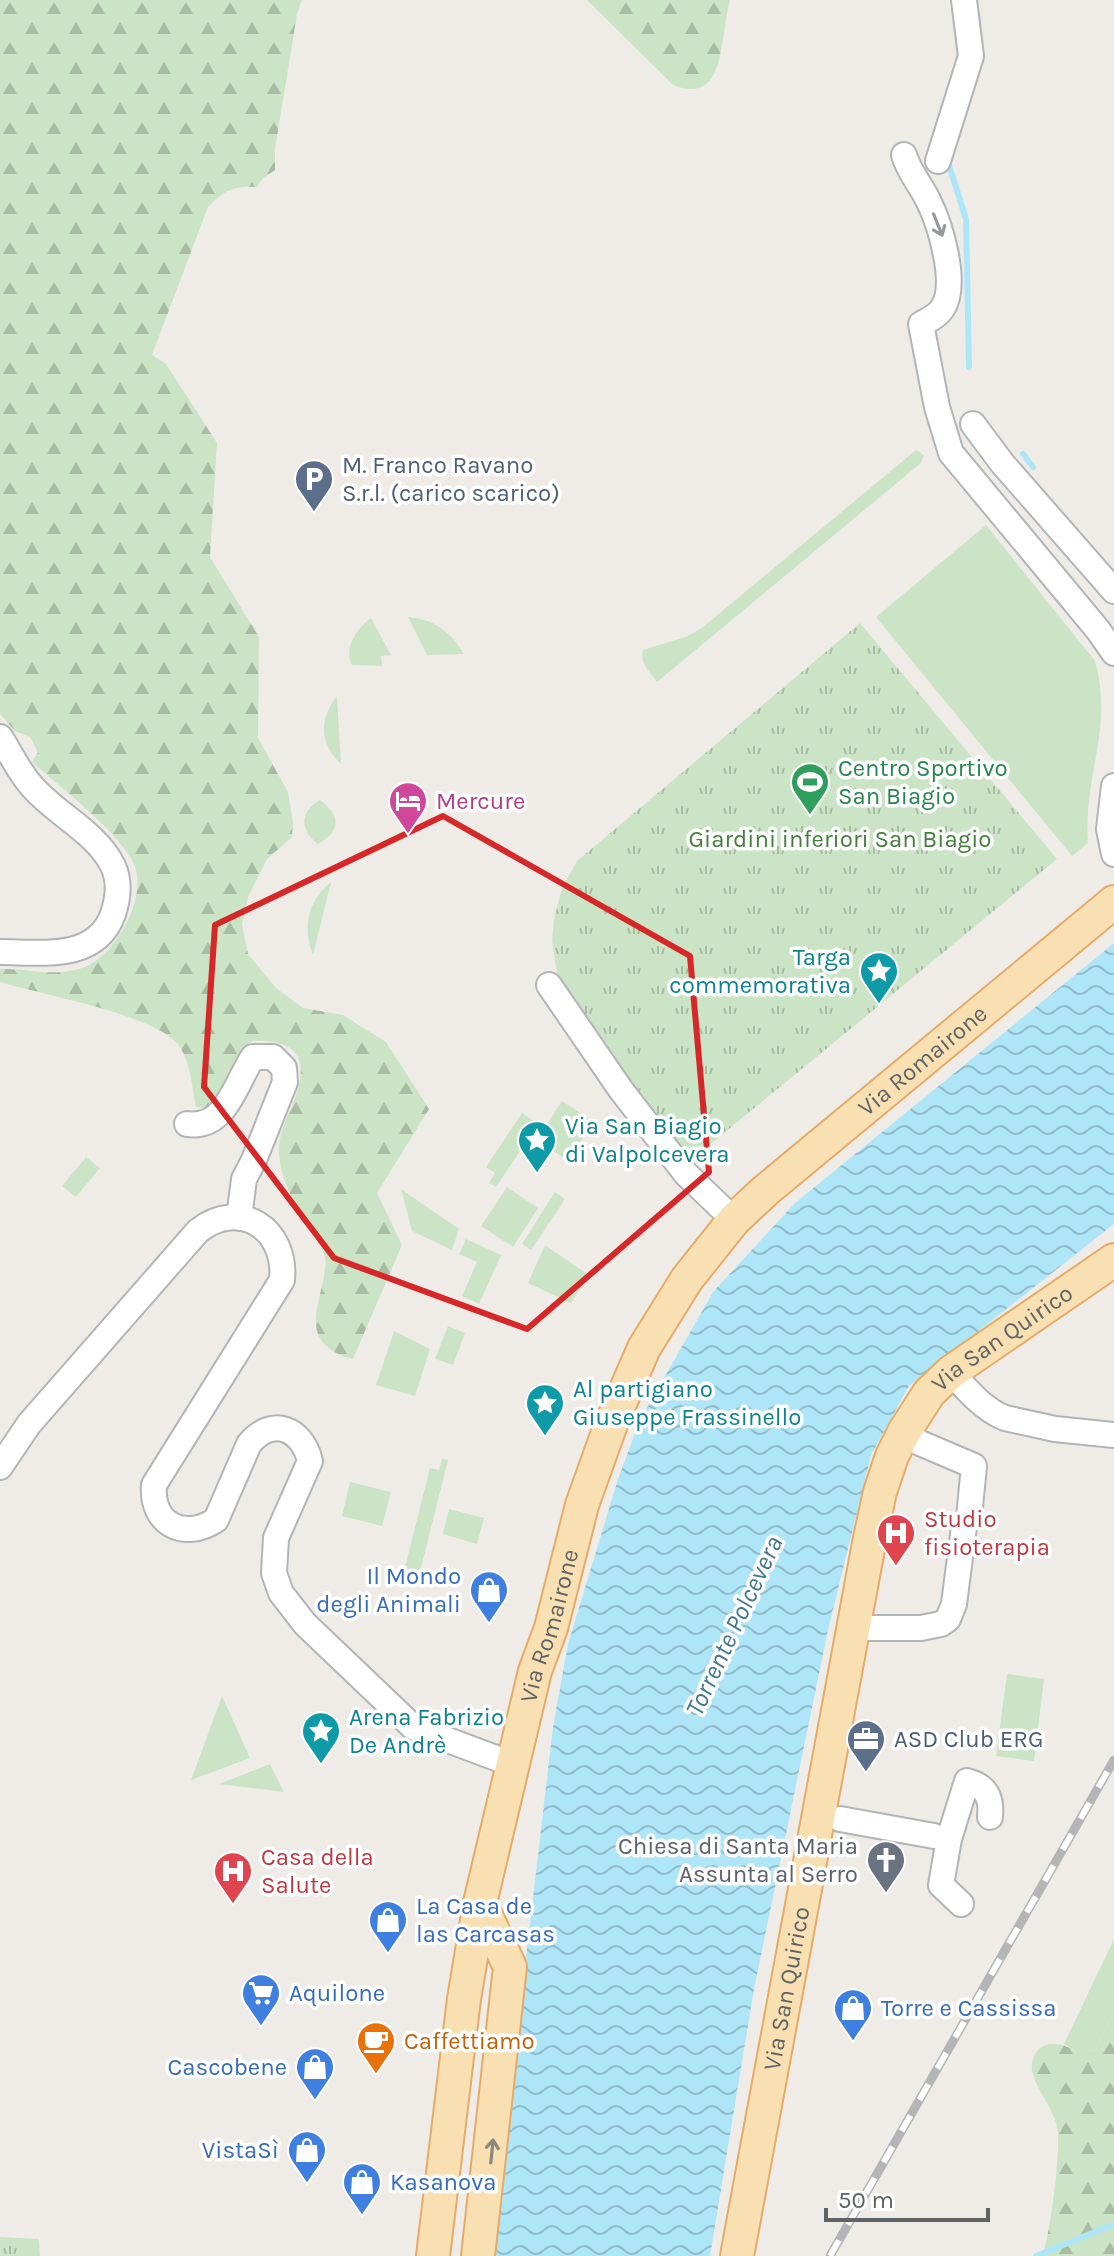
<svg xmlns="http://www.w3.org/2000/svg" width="1114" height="2256" font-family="Karla,sans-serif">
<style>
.grass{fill:#cbe4c5}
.forest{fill:url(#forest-firs)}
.park{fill:url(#park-tufts)}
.water{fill:url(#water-waves)}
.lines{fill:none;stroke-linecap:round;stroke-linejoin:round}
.stream{stroke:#aee6f8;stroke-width:6}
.minor-casing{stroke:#b2b5b8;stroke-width:28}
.major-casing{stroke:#e6ab68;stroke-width:36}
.minor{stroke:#fff;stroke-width:24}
.major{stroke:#f9e0b2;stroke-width:32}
.rail-casing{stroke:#b4b5b6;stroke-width:9}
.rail{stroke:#fff;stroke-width:6;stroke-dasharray:18;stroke-linecap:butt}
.oneway{stroke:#969a9c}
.oneway2{stroke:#8c887d}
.marked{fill:none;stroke:#d62828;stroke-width:6;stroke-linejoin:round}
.labels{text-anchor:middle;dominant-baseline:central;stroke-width:7;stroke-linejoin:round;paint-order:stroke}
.service-label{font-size:24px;fill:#4e5e75;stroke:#fff;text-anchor:start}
.leisure-label{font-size:24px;fill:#27864d;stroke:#fff;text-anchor:start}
.hotel-label{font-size:24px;fill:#b23c85;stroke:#fff;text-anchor:start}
.park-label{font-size:24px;fill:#457f3c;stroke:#fff}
.culture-label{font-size:24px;fill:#0d838f;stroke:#fff;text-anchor:start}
.street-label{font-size:24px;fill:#5e6366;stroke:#fff}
.health-label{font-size:24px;fill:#be3a42;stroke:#fff;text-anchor:start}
.shop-label{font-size:24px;fill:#366cbe;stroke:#fff;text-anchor:start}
.worship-label{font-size:24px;fill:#5b616d;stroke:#fff;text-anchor:end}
.food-label{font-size:24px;fill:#c56008;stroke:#fff;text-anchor:start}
.water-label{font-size:26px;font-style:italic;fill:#417790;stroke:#fff}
</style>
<defs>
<pattern id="forest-firs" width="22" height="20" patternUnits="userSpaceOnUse" patternTransform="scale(2)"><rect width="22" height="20" fill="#cbe4c5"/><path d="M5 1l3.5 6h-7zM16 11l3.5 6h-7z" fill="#a8bca4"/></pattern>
<pattern id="park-tufts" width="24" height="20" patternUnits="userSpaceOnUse" patternTransform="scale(2)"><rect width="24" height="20" fill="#cbe4c5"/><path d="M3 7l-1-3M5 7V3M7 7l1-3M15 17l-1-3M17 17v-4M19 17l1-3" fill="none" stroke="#a8bca4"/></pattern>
<pattern id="water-waves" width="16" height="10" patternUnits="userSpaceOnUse" patternTransform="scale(2)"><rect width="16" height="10" fill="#aee6f8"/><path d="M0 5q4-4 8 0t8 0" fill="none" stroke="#91becd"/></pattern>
</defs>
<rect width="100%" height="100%" fill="#efece7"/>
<path class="grass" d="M916,450L924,455L921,463L657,682C650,672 639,663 643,650L688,636L703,627Z
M986,525L1095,661C1114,730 1083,774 1088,843L1072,856L876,617Z
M408,617C434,619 451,632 464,654L427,655Z
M371,618L391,655L381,656L382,666L352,665C343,648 357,628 371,618Z
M337,696L341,764C319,743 319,719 337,696Z
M320,800C341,815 341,832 318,844C299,830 300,811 320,800Z
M331,882L313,955C302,928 308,900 331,882Z
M562,1101L594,1122L568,1161L537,1140Z
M522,1113L538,1124L496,1187L489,1183L495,1173L486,1167Z
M86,1157L100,1168L76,1197L62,1186Z
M507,1187L538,1208L513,1247L481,1226Z
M401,1189L459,1229L452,1250L412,1231Z
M555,1192L565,1199L531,1250L522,1244Z
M466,1239L501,1255L479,1304L462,1296L477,1262L459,1254Z
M545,1245L589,1275L571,1303L528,1283Z
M448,1326L465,1333L453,1365L435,1359Z
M394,1331L430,1349L415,1396L376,1385Z
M442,1459L448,1460L419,1576L404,1571L430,1468L439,1470Z
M350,1482L391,1492L382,1526L342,1516Z
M449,1509L484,1518L477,1544L443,1534Z
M1007,1674L1044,1679L1034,1761L996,1756Z
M222,1696L250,1758L191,1780Z
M270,1764L284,1792L219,1784Z
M1114,1939V2013L1095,2050L1076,2052L1064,2044Z"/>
<path class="forest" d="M0,0H302L297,14L275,149V170L263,178L257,187C233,186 225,190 208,207L152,355L166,364L217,443L210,557L259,637L258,738L288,792L293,822L292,837L267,859L248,897L242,924L248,954L276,988L303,1008L343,1015L386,1042L429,1109L377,1193L402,1245L353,1359C339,1356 321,1347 317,1331C311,1309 331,1271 324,1253C321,1246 316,1239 312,1232C296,1206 279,1180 279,1148C279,1120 308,1091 299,1060C293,1042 268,1040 252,1041L241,1053L221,1093L205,1108L196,1107C192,1088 191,1064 180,1047C160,1015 38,994 0,982V969C27,968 52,977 79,969C114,960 152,894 132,860C112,826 62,789 32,762L38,752L30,737L15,731L0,714Z
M587,0H730C725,18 722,61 714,74C705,92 687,92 672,84Z
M1114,2013V2256H1042C1050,2239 1062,2143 1057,2126C1052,2105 1029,2081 1032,2063C1037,2038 1061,2041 1076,2052L1095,2050Z"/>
<path class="park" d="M860,623L1057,859L690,1161L588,1033L559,985L552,941L554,919L562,888L577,861Z
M0,2237L39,2239L40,2256H0Z"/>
<path class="water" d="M1114,943V1224L909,1386L871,1455L828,1630L754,1989L710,2256H491L553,1727L568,1644L618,1479L640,1420L713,1292L795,1203Z"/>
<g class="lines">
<path class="stream" d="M948,162L966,219L969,367
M1023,454L1033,467
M1036,2256L1114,2224"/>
<g class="minor-casing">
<path id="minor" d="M904,155C909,172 920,184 928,200C940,224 959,285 942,309C937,316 929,320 921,324L937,407L951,453L1098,630L1114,653
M938,161L971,56L964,0
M973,424L1002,463L1114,591
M0,737C10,752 18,770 30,784C53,813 96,831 113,866C120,881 118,899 113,914C96,962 40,952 0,952
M1114,786L1109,829L1114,854
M549,985L621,1090L686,1174L734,1220
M187,1124C226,1130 236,1082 253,1057H273L284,1068L285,1082L254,1160L244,1179L239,1218
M951,1372C966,1389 984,1410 1005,1418L1055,1429L1114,1435
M0,1467L29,1424L198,1231C240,1198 287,1229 282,1280L154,1485C151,1524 184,1541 216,1520L249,1444C272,1416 302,1428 310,1461L276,1538L274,1573L281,1593L305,1624L413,1727L512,1764
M855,1628H921L941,1624L948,1619L954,1604L964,1527L969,1517L974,1466L920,1443L904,1432
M840,1819L934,1836
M961,1904L941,1885L949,1839L967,1781C986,1786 992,1797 990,1817"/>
</g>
<g class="major-casing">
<g id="major">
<path id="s1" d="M433,2256L464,1999L480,1903L535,1671L551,1628L582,1505L611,1424L644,1348L687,1279L734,1220L765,1191L1114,902"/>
<path d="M478,2256L510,1967L480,1903"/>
<path id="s2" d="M737,2256L870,1538L880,1492L892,1456L904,1432L929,1393L951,1372L1114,1260"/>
</g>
</g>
<use href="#minor" class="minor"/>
<use href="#major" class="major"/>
<g class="rail-casing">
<path id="rail" d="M830,2256L1114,1760"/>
</g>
<use href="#rail" class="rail"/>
</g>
<defs><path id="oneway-shaft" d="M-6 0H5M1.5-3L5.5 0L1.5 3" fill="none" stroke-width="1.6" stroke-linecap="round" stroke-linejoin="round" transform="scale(2)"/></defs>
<use class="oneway" href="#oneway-shaft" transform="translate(938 225) rotate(68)"/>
<use class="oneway2" href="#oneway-shaft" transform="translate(492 2151) rotate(-84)"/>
<path class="marked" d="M443,816L690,956L709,1172L527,1329L334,1258L204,1087L215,925Z"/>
<defs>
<g id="parking-pin" transform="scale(2)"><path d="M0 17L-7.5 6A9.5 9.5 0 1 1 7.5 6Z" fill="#5c6f8a" stroke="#fff"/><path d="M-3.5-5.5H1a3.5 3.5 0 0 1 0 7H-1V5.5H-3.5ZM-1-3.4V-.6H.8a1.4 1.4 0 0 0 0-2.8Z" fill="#fff"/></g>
<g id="stadium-pin" transform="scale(2)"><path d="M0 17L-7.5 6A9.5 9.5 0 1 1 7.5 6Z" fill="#2e9e5b" stroke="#fff"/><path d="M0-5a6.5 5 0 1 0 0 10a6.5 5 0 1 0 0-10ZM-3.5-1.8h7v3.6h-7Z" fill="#fff"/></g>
<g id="hotel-pin" transform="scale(2)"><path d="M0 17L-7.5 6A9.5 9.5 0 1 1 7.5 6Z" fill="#d1479c" stroke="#fff"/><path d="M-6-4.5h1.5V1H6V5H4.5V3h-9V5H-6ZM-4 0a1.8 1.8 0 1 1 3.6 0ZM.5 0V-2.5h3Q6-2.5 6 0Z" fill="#fff"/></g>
<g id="sight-pin" transform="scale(2)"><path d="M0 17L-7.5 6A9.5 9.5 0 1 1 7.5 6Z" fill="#0f9aa8" stroke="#fff"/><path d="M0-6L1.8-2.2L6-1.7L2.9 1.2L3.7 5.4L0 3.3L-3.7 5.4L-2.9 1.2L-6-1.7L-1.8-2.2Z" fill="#fff"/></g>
<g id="hospital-pin" transform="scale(2)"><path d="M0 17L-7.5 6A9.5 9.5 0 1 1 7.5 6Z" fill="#e0444e" stroke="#fff"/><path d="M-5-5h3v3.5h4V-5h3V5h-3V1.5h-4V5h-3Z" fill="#fff"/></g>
<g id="shop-pin" transform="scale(2)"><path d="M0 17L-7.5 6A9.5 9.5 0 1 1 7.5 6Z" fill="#3f7fe0" stroke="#fff"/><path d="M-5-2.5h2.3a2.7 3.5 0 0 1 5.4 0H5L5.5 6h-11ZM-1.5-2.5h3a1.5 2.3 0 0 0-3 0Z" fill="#fff"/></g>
<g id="office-pin" transform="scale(2)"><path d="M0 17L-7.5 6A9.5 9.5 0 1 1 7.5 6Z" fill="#5c6f8a" stroke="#fff"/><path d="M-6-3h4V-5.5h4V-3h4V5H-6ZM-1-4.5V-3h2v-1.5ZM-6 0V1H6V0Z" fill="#fff"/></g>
<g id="church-pin" transform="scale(2)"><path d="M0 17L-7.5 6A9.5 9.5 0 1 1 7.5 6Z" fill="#6b7280" stroke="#fff"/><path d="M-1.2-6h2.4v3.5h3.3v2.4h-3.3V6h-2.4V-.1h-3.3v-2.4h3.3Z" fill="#fff"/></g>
<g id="supermarket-pin" transform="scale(2)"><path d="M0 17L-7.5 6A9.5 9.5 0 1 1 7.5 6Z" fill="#3f7fe0" stroke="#fff"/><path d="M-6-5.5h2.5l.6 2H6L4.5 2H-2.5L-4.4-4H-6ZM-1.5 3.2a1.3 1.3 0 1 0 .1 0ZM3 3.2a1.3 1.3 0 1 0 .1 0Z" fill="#fff"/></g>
<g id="cafe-pin" transform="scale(2)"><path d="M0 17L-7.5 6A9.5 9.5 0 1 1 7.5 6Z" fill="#e8710a" stroke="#fff"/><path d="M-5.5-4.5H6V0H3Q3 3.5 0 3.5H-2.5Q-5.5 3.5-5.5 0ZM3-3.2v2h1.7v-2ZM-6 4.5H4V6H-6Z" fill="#fff"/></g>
</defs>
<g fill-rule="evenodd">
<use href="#parking-pin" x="314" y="479"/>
<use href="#stadium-pin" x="810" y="782"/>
<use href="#hotel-pin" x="408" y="801"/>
<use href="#sight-pin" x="879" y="971"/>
<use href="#sight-pin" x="537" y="1140"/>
<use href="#sight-pin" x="545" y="1403"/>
<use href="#hospital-pin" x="896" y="1533"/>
<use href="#shop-pin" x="489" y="1590"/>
<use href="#sight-pin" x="321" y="1731"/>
<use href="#office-pin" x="866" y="1739"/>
<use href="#church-pin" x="886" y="1860"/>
<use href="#hospital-pin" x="233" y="1871"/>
<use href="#shop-pin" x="388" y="1920"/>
<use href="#supermarket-pin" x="261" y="1993"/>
<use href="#shop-pin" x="853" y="2008"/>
<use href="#cafe-pin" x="376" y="2041"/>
<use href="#shop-pin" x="315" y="2067"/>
<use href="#shop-pin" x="307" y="2150"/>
<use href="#shop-pin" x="362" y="2182"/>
</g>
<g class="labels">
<g class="service-label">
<text x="342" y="465">M. Franco Ravano<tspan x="342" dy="28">S.r.l. (carico scarico)</tspan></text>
<text x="894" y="1739">ASD Club ERG</text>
</g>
<g class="leisure-label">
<text x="838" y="768">Centro Sportivo<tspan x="838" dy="28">San Biagio</tspan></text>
</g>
<g class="hotel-label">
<text x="436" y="801">Mercure</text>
</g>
<g class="park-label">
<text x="840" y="839">Giardini inferiori San Biagio</text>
</g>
<g class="culture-label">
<text x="851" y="957" text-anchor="end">Targa<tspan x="851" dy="28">commemorativa</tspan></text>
<text x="565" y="1126">Via San Biagio<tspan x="565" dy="28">di Valpolcevera</tspan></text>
<text x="573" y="1389">Al partigiano<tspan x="573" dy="28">Giuseppe Frassinello</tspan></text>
<text x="349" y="1717">Arena Fabrizio<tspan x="349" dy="28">De Andrè</tspan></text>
</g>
<g class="street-label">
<text stroke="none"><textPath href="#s1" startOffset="1340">Via Romairone</textPath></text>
<text stroke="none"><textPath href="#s2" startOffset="980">Via San Quirico</textPath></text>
<text stroke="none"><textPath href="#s1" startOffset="642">Via Romairone</textPath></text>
<text stroke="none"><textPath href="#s2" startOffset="272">Via San Quirico</textPath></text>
</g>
<g class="health-label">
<text x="924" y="1519">Studio<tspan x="924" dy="28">fisioterapia</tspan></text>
<text x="261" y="1857">Casa della<tspan x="261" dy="28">Salute</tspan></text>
</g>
<g class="shop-label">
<text x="461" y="1576" text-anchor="end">Il Mondo<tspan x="461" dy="28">degli Animali</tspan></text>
<text x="416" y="1906">La Casa de<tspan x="416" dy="28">las Carcasas</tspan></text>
<text x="289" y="1993">Aquilone</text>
<text x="881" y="2008">Torre e Cassissa</text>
<text x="287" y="2067" text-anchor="end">Cascobene</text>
<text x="279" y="2150" text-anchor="end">VistaSì</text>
<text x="390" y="2182">Kasanova</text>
</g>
<g class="worship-label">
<text x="858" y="1846">Chiesa di Santa Maria<tspan x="858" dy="28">Assunta al Serro</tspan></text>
</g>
<g class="food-label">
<text x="404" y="2041">Caffettiamo</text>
</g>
<g class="water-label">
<text transform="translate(734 1626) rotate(-65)">Torrente Polcevera</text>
</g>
</g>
<path d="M826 2208v12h162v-12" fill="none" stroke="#5e6366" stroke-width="4"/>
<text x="838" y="2208" font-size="24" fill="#5e6366" stroke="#ffffff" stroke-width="6" paint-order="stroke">50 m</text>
</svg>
